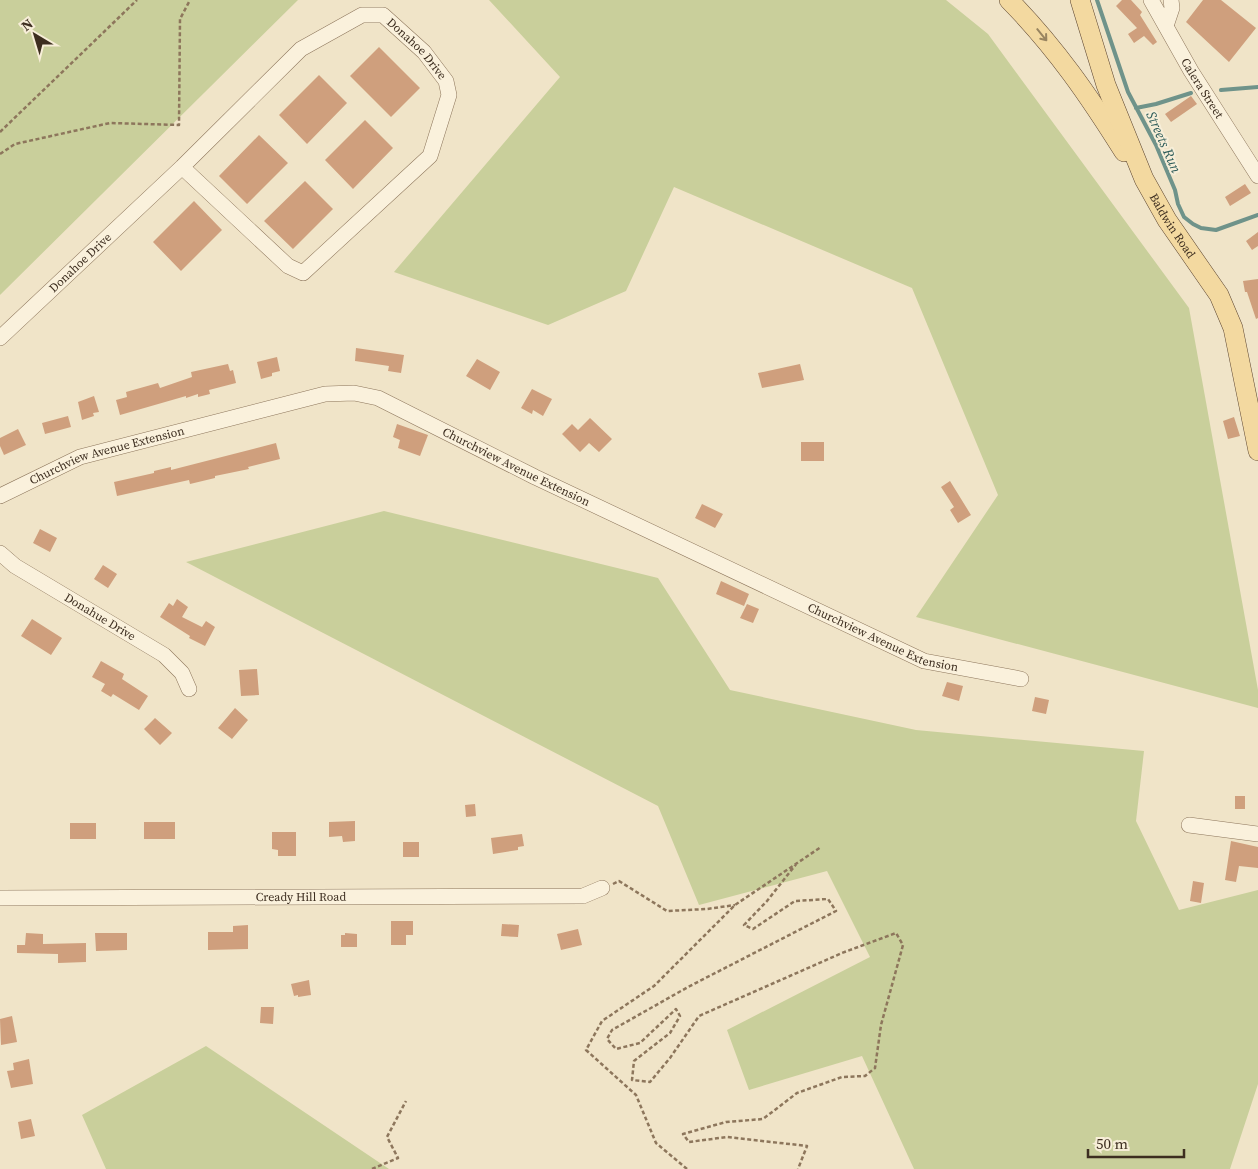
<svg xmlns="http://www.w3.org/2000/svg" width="1258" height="1169" font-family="'Source Serif 4',serif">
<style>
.green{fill:#c9cf9b}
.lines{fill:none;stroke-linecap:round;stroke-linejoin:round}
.stream{stroke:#6f938a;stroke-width:4}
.building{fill:#cf9f7d}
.minor-casing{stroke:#8d765c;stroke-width:16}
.major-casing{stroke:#5b4430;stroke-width:20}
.path{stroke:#8d765c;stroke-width:2.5;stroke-dasharray:4 2.5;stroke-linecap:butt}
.minor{stroke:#faf1dc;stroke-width:15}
.major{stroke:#f3d9a0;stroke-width:19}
.oneway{stroke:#988460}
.labels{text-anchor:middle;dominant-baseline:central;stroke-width:4;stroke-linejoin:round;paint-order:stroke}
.street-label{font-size:12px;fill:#3d2e20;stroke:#f7eed8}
.water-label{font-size:14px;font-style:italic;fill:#2f5d5a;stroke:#f7eed8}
</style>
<rect width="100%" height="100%" fill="#f0e4c8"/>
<path class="green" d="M0,0H298L0,295Z
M489,0H946L988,34L1189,308L1258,690V708L916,617L998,495L912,288L674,187L626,291L548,325L394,272L560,77Z
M384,511L658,578L730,690L916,730L1144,751L1136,821L1179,910L1258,890V1084L1230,1169H914L862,1056L749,1090L727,1030L870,957L827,871L699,905L658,806L186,562Z
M206,1046L389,1169H106L82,1115Z"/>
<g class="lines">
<path class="stream" d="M1097,0L1128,92L1156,145L1175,190L1178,204L1184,217L1193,224L1201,228L1216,230L1258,215
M1221,90L1258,87
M1136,108L1156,104L1191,93"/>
</g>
<path class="building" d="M1122,0H1131L1142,12L1140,15L1157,42L1153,45L1144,36L1134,43L1128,34L1137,28L1116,6Z
M1203,0H1221L1256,28L1229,62L1186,22Z
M379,47L420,88L391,117L350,76Z
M319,75L347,103L307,144L279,115Z
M1191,96L1197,104L1171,122L1165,114Z
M365,120L393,148L353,189L325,160Z
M259,135L288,163L247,204L219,176Z
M305,181L333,209L293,249L264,221Z
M1245,184L1251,193L1230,206L1225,197Z
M194,201L222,230L181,271L153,242Z
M1258,232V246L1252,250L1246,241Z
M1258,279V318L1256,319L1247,292H1245L1243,281Z
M356,348L404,355L401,373L388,371L389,366L355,361Z
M277,357L280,371L272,373V376L261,379L257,362Z
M477,359L500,372L490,390L466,376Z
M228,364L230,371L233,370L236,383L209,390L210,394L198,397V394L186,398V396L120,415L116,400L127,397L126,392L158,383L160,388L192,377L191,372Z
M800,364L804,380L762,388L758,373Z
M532,389L552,399L543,416L533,410L532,414L521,408Z
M94,396L99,412L93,413L94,416L82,420L78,402Z
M68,416L71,427L45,434L42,423Z
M1234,417L1240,436L1228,439L1223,421Z
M590,418L612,439L599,452L589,443L580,452L562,434L572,424L578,430Z
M397,424L428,435L420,456L398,448L400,440L393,437Z
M18,429L26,445L4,455L0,446V438Z
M801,442H824V461H801Z
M276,443L280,459L248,467L249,469L215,476V478L190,484L189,480L117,496L114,482L154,473V471L171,467V470Z
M950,481L971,515L958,523L950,510L954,507L941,487Z
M702,504L723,514L715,528L695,518Z
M40,529L57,538L50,552L33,543Z
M103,565L117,574L108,588L94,579Z
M721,581L749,594L744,606L716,594Z
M177,599L188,607L182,617L202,627L206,621L215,627L205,646L189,638L190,636L160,617L169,603L173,606Z
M747,604L759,609L753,623L740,618Z
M32,619L62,638L51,655L21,636Z
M101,661L124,674L122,679L148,696L139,710L113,694L111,697L101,691L105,684L92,677Z
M257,669L259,695L241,696L239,670Z
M947,682L963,686L959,701L942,696Z
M1035,697L1049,700L1046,714L1032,711Z
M235,708L248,720L232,739L218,728Z
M155,718L172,733L160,745L144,729Z
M1235,796H1245V809H1235Z
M475,804L476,816L466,817L465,805Z
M355,821V841L343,842L342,836L329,837V822Z
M144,822H175V839H144Z
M70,823H96V839H70Z
M272,832H296V856H278V850L272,849Z
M522,834L524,846L518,847V850L493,854L491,838Z
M1231,841L1258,847V868L1239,866L1236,882L1225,880Z
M403,842H419V857H403Z
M1193,881L1204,883L1201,903L1190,901Z
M391,921H413V935H406V945H391Z
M502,924L519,925L518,937L501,936Z
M248,925V949L208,950V932H233V926Z
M578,929L582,945L561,950L557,934Z
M26,933L43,934V944L86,943V962L58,963V954L17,953V945H25Z
M95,933H127V950L96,951Z
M345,933L357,934V947H341V935H345Z
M309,980L311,995L298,997V995L294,996L291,984Z
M261,1007H274L273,1024L260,1023Z
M12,1016L17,1042L1,1045L0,1019Z
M29,1059L33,1084L11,1088L7,1071L14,1070L13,1063Z
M31,1119L35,1136L21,1139L18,1122Z"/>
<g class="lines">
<g class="minor-casing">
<g id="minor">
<path id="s1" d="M1151,0L1191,71L1258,176"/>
<path d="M1166,26L1172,8L1171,0"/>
<path id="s2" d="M0,338L182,167L301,49L362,15H383L424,52L446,81L449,95L430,156L303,273L288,266L182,167"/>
<path id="s3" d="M0,496L80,457L325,394L354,393L378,398L535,477L924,661L1021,679"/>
<path id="s4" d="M0,553L15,566L164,655L182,673L189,689"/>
<path d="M1189,825L1258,834"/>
<path id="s5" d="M0,898L583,896L602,888"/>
</g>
</g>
<g class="major-casing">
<g id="major">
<path d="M1009,0C1056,48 1089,96 1124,152"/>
<path id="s6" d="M1080,0L1106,85L1144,179L1167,220L1219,295L1233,328L1258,451"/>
</g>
</g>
<path class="path" d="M0,132L137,0
M0,154L15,144L110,123L179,125L180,19L190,0
M797,863L767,901L744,925L753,929L795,901L828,899L836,911L688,987L612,1030L607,1039L616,1049L640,1043L676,1009L680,1016L670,1033L634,1061L632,1080L650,1082L670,1058L699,1016L842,953L896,933L903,945L881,1025L875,1068L865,1076L842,1077L797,1093L763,1119L726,1122L683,1134L689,1142L727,1137L807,1146L798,1169
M613,884L619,881L667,911L707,909L735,905
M372,1169L398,1158L387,1137L406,1101
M687,1169L656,1143L636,1095L586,1050L602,1021L654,986L735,905L821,847"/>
<use href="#minor" class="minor"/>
<use href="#major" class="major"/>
</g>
<defs><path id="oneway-shaft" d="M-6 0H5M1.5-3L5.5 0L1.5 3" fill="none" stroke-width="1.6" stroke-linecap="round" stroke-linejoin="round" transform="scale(1.25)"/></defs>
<use class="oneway" href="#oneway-shaft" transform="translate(1042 35) rotate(51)"/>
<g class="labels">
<g class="street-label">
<text stroke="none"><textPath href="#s2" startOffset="556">Donahoe Drive</textPath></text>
<text stroke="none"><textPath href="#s1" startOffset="102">Calera Street</textPath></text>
<text stroke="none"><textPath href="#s6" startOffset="245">Baldwin Road</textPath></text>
<text stroke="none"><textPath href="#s2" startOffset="110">Donahoe Drive</textPath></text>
<text stroke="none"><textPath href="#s3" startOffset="115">Churchview Avenue Extension</textPath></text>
<text stroke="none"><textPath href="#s3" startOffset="550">Churchview Avenue Extension</textPath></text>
<text stroke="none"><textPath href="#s4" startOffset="119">Donahue Drive</textPath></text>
<text stroke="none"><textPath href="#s3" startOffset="955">Churchview Avenue Extension</textPath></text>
<text stroke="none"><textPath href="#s5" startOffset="301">Cready Hill Road</textPath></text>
</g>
<g class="water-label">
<text transform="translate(1164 142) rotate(66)">Streets Run</text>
</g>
</g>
<g transform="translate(35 35) rotate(322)" stroke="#f7eed8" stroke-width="4" paint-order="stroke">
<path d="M0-4L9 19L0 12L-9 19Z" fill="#3d2e20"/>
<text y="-8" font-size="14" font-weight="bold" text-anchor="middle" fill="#3d2e20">N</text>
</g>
<path d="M1088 1149v8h96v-8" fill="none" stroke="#3d2e20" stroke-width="2.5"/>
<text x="1096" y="1149" font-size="15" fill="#3d2e20" stroke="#f7eed8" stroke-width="4" paint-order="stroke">50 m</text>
</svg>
